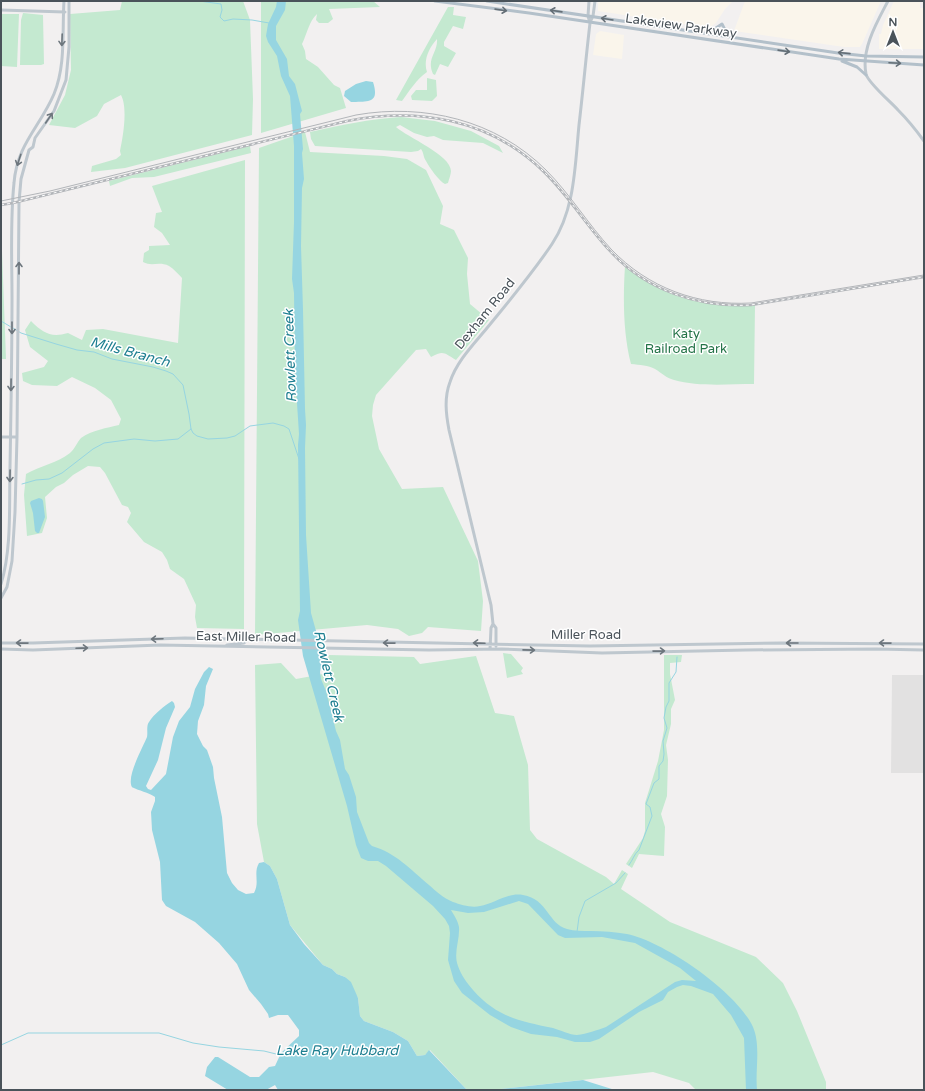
<svg xmlns="http://www.w3.org/2000/svg" width="925" height="1091" font-family="'Varela Round',sans-serif">
<style>
.commercial{fill:#faf5eb}
.education{fill:#e2e1e1}
.green{fill:#c4e9d0}
.water{fill:#96d5e1;fill-rule:evenodd}
.lines{fill:none;stroke-linecap:round;stroke-linejoin:round}
.stream{stroke:#96d5e1;stroke-width:1}
.secondary{stroke:#bec7ce;stroke-width:3}
.primary{stroke:#b3c0ca;stroke-width:3}
.tram{stroke:#b2b5b9;stroke-width:1}
.rail-casing{stroke:#b2b5b9;stroke-width:2.5}
.rail{stroke:#fff;stroke-width:1;stroke-dasharray:3;stroke-linecap:butt}
.oneway{stroke:#646e76}
.oneway2{stroke:#6d767d}
.labels{text-anchor:middle;dominant-baseline:central;stroke-width:3;stroke-linejoin:round;paint-order:stroke}
.street-label{font-size:13px;fill:#4a535a;stroke:#fff}
.park-label{font-size:13px;fill:#237347;stroke:#fff}
.water-label{font-size:14px;font-style:italic;fill:#1e7f91;stroke:#fff}
</style>
<rect width="100%" height="100%" fill="#f2f0f0"/>
<path class="commercial" d="M598,1H733L725,9L716,23L709,28L598,11Z
M745,1L775,2V1H881L862,44L860,47H844L734,31Z
M894,1H920V8H924V49H879V34H881L883,25Z
M600,31L624,35L622,59L593,55L596,34Z"/>
<path class="education" d="M892,675H924V773H891Z"/>
<path class="green" d="M122,1H243L250,20L253,99L252,135L125,168L91,172L92,166L116,159L121,155L120,151C123,137 128,108 121,95L104,104L97,116L75,128L49,125L65,95L71,70L70,14L120,10Z
M261,1H373L380,7L329,9L333,19L328,23H319L316,20L317,14C309,21 307,34 302,44L305,51L306,59L318,67L334,85L340,88L346,108L261,133Z
M448,7H454L453,15L466,17L463,29L453,26L444,42V46L456,53L448,67L440,64L435,75L433,74C426,58 438,53 437,39C429,48 423,60 427,72C416,80 410,90 402,101L396,100Z
M23,13L43,15L44,64L41,65H20L21,20Z
M1,14H19L17,67L1,66Z
M427,78L436,80L437,96L432,101L412,100L411,96L416,90H427Z
M401,117L435,121L471,131L499,146L503,153L483,143L443,140L434,136L427,137L414,133L400,125L396,127C407,137 451,155 451,171C451,174 449,179 448,183L445,184C439,181 429,167 426,161C423,157 424,153 421,149L418,151L411,152L315,146L311,139L310,132C341,125 369,119 401,117Z
M305,132L310,152L384,156L407,159L426,170L443,206L440,224L454,230L468,258L467,274L470,304L489,320L456,360C444,353 444,350 431,357L426,349L416,350L376,395L373,405L372,416L379,449L402,489L443,487L478,561L483,601L481,631L428,627L422,633L409,636L398,629L367,625L255,635L259,148Z
M250,146L251,153L154,177L132,178L110,186L109,181Z
M245,160L244,629L197,628L195,617L196,605L184,579L170,569L167,560L162,552L144,542L127,522L131,513L128,507L122,505L105,473L100,467L88,466L73,475L64,483L56,487L45,497L47,518L42,533L27,536L24,495L26,474C40,466 57,463 70,453C75,449 77,442 81,438C92,430 107,428 119,425L121,419L111,400L95,388L72,377L57,386L32,385L23,381L22,373L44,367L48,361L30,347L25,330L31,321C43,333 51,338 68,333L82,340L86,330L103,329L178,343L182,278C178,274 174,269 169,266C159,261 152,267 143,262L144,253L149,250V246L170,245L162,233L154,227L156,213L162,212L152,186Z
M1,250L2,251L6,359H1Z
M625,266C667,298 703,308 755,305L754,384C729,384 698,387 674,380C666,378 662,373 655,369C648,365 640,365 631,364C623,333 623,298 625,266Z
M503,653L511,654L523,668L521,671L523,674L507,678Z
M329,655L414,657L420,664L476,656L495,713L514,716L528,765L530,830L537,839L606,877L614,884L622,870L628,874L621,889L670,922L756,957L783,983L797,1011L826,1082V1090H696L689,1083L653,1072L492,1090H467L430,1050L425,1055L417,1056L408,1041L393,1032L364,1021L360,1016L358,998L345,977L337,974L332,969L323,965L290,925L277,879L270,866L264,862L257,824L255,665L281,663L296,679L323,674Z
M664,655H682L681,662L670,663V674L675,700L671,709V724L666,745L668,760L667,796L661,814L665,827L664,856L639,854L632,868L626,864L643,838L645,831V803L658,761L664,730Z"/>
<path class="water" d="M277,1H286L285,10L276,26V40L287,59L289,76L295,84L302,111L300,114L303,149L302,153L304,179L302,188L301,246L303,310L305,409L306,425L305,448L306,535L311,613L323,656L320,672L321,679L326,691L336,731L340,740L345,769L349,775L356,797L357,812L369,843L372,846C396,853 410,869 429,885C436,891 443,898 453,902C461,905 472,908 480,906C494,904 508,892 523,895C548,899 548,924 567,929C574,931 583,931 591,931C603,931 615,932 627,934C665,942 737,992 753,1027C761,1046 755,1070 757,1090H746L744,1038L731,1015L713,994L691,986L683,985L677,987L668,992L663,1000L639,1012L599,1039L590,1042H575L557,1037L531,1034L511,1027L490,1015L462,993L454,981L448,960L450,933L449,926L445,919L433,906L386,866L378,861H368L361,858L356,845L347,806L303,656L298,620L300,611L298,445L299,434L295,372L294,293L292,279L294,222V146L290,96L281,76L277,56L268,42L266,36L268,24L276,7ZM519,901L528,904L558,935L565,938L602,937L635,943L680,968L696,981L682,980L675,982L606,1027C597,1030 587,1034 577,1035C570,1035 560,1030 553,1028C519,1021 497,1017 473,990C467,983 461,975 458,966C453,953 460,940 459,927C458,921 454,915 451,910L468,913L484,912Z
M366,81L373,82C380,104 368,101 351,102L344,96L345,91L356,84Z
M39,498L42,499L43,501L45,517L39,533H37L35,531L33,513L30,503L31,501Z
M209,667L213,669L206,686L204,705L198,721L197,734L203,746L207,750L213,767L214,778L222,817L227,873L232,883L238,890L246,894L254,893C260,882 253,873 259,863L264,862L270,866L277,879L290,925L304,944L323,965L332,969L337,974L345,977L351,982L358,998L360,1016L364,1021L393,1032L408,1041L417,1056L425,1055L429,1050L467,1090H278L275,1085L266,1090H228L205,1076L207,1067L215,1057H218L250,1077H259L269,1067L275,1066L281,1053L299,1036V1030L288,1015H278L269,1018L268,1014L261,1004L249,990L237,964L219,943L195,922L166,906L162,900L160,862L152,830L151,812L155,801V797C150,793 134,789 132,787C126,777 143,747 147,737C148,732 146,726 149,722C154,714 164,706 172,701L174,703L175,707L166,728L158,760L146,786L148,789L151,790L166,774L173,737L179,721L190,707L195,689L204,672Z
M583,1080L615,1090H492Z"/>
<g class="lines">
<path class="stream" d="M199,1L221,4L222,10L220,17L224,21L233,19L252,20L269,23
M1,321L11,327
M13,328L21,333L56,344L77,350L94,352L112,359L153,367L166,371L173,374L183,385L189,414L191,429L193,433L197,436L208,439L227,438L235,436L250,426L273,423L284,426L289,429L299,459
M22,484L36,480L49,479L62,473L93,449L104,443L134,439L155,441L178,439L191,429
M629,865C633,860 634,854 639,850L652,816L650,807L646,804L654,783L659,779V766L663,761L664,754L663,741L667,728L664,718L666,707L669,701V683L676,672L677,657
M577,932L579,917L585,901L616,883L625,873
M1,1045L28,1033H159L193,1043L219,1047L264,1051L280,1055"/>
<path class="secondary" d="M888,1C877,22 861,49 866,74C868,83 891,102 898,110C908,120 916,130 924,141
M1,10L65,12
M590,22L593,16L595,1
M1,437H17
M1,584C12,549 9,504 10,467C11,411 12,355 12,298C12,260 10,221 14,183C17,144 40,127 54,94C66,65 62,31 64,1
M1,598L7,587L12,561L15,512L17,437L19,202L21,179L29,150L33,147L35,138L54,111L66,80L69,47V1
M1,643H33L185,638L590,646L782,643L924,644
M227,645L244,643L247,640
M496,646V628L493,624L491,605L449,430C446,414 444,398 450,382C457,361 473,345 487,328C509,301 532,274 552,244C575,210 575,165 579,125C583,91 586,57 590,23L588,16L589,1
M1,649L33,650L160,645L429,650L502,649L602,653L746,650L876,649L924,650
M490,649L491,628L493,624"/>
<path class="primary" d="M435,1L529,13L839,59L924,65
M487,1L838,53L866,56L924,57
M710,32L722,24L726,32L729,35
M842,61L857,67L866,75"/>
<path class="tram" d="M1,201L50,191L356,115C424,103 496,120 546,170C570,194 588,224 611,249C648,288 698,306 751,303L924,275"/>
<g class="rail-casing">
<path id="rail" d="M1,205L13,203L347,121C419,107 489,119 543,171C568,195 586,225 609,250C645,290 698,308 751,305L924,277"/>
</g>
<use href="#rail" class="rail"/>
</g>
<defs><path id="oneway-shaft" d="M-6 0H5M1.5-3L5.5 0L1.5 3" fill="none" stroke-width="1.6" stroke-linecap="round" stroke-linejoin="round"/></defs>
<g class="oneway">
<use href="#oneway-shaft" transform="translate(501 10) rotate(8)"/>
<use href="#oneway-shaft" transform="translate(556 11) rotate(-172)"/>
<use href="#oneway-shaft" transform="translate(607 19) rotate(-171)"/>
<use href="#oneway-shaft" transform="translate(784 51) rotate(8)"/>
<use href="#oneway-shaft" transform="translate(844 53) rotate(-174)"/>
<use href="#oneway-shaft" transform="translate(895 63) rotate(3)"/>
</g>
<g class="oneway2">
<use href="#oneway-shaft" transform="translate(62 40) rotate(92)"/>
<use href="#oneway-shaft" transform="translate(49 118) rotate(-56)"/>
<use href="#oneway-shaft" transform="translate(19 160) rotate(108)"/>
<use href="#oneway-shaft" transform="translate(19 268) rotate(-90)"/>
<use href="#oneway-shaft" transform="translate(12 328) rotate(90)"/>
<use href="#oneway-shaft" transform="translate(11 385) rotate(91)"/>
<use href="#oneway-shaft" transform="translate(10 476) rotate(91)"/>
<use href="#oneway-shaft" transform="translate(157 639) rotate(178)"/>
<use href="#oneway-shaft" transform="translate(22 643) rotate(-179)"/>
<use href="#oneway-shaft" transform="translate(389 643) rotate(-179)"/>
<use href="#oneway-shaft" transform="translate(479 643) rotate(-178)"/>
<use href="#oneway-shaft" transform="translate(792 643) rotate(180)"/>
<use href="#oneway-shaft" transform="translate(885 643) rotate(-179)"/>
<use href="#oneway-shaft" transform="translate(82 648) rotate(-2)"/>
<use href="#oneway-shaft" transform="translate(529 650) rotate(1)"/>
<use href="#oneway-shaft" transform="translate(659 651) rotate(-1)"/>
</g>
<g class="labels">
<g class="street-label">
<text transform="translate(681 26) rotate(8)">Lakeview Parkway</text>
<text transform="translate(485 314) rotate(-51)">Dexham Road</text>
<text x="586" y="635">Miller Road</text>
<text transform="translate(246 637) rotate(1)">East Miller Road</text>
</g>
<g class="park-label">
<text x="686" y="334">Katy<tspan x="686" dy="15">Railroad Park</tspan></text>
</g>
<g class="water-label">
<text transform="translate(130 352) rotate(15)">Mills Branch</text>
<text transform="translate(290 356) rotate(-92)">Rowlett Creek</text>
<text transform="translate(329 676) rotate(77)">Rowlett Creek</text>
<text x="337" y="1050">Lake Ray Hubbard</text>
</g>
</g>
<rect width="925" height="1091" fill="none" stroke="#4a535a" stroke-width="4"/>
<g transform="translate(893 32)" stroke="#ffffff" stroke-width="3" paint-order="stroke">
<path d="M0-3L7 15L0 10L-7 15Z" fill="#4a535a"/>
<text y="-6" font-size="11" font-weight="bold" text-anchor="middle" fill="#4a535a">N</text>
</g>
</svg>
